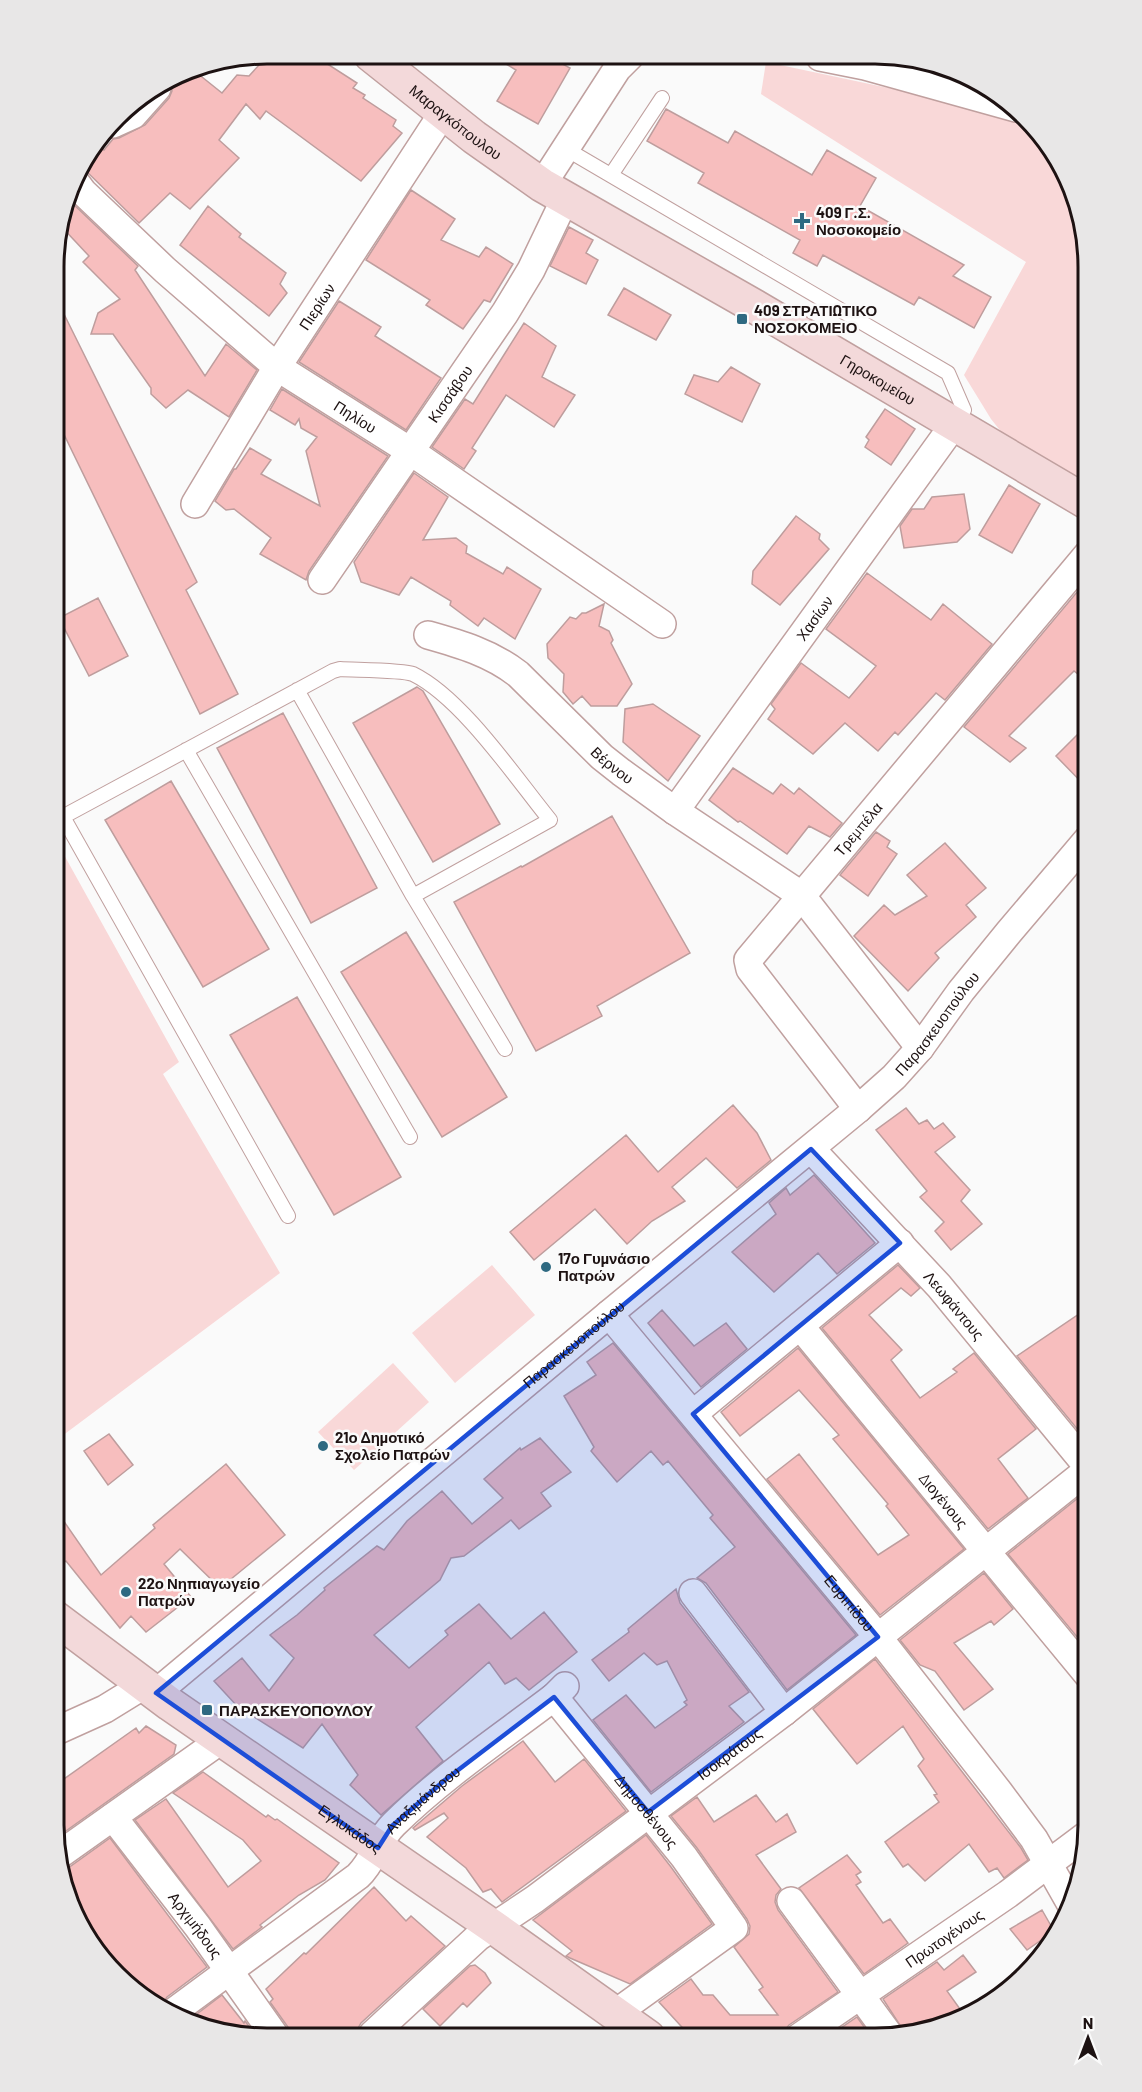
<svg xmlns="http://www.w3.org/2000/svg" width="1142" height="2092" font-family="Barlow,sans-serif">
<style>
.green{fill:#f9d8d8}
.building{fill:#f7bebe;stroke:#be9d9d;stroke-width:1.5}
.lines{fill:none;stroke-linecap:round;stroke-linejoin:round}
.lane-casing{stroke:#c0a09f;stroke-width:16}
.street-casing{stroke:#c0a09f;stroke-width:30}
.secondary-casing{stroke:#c0a09f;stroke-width:36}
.lane{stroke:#fff;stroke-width:14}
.street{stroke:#fff;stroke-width:27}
.secondary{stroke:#f3d9da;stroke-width:33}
.marked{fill:#1d4ed8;fill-opacity:0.2;stroke:#1d4ed8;stroke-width:4.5;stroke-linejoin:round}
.poi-dot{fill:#2e6981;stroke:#fafafa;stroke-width:2}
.labels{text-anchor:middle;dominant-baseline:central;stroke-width:5;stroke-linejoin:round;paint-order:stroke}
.street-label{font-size:15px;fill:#1d1212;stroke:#fafafa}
.poi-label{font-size:15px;font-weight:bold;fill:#1d1212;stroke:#fafafa;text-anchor:start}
.rim{fill:none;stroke:#1d1212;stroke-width:3}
</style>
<rect width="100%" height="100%" fill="#fafafa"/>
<path class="green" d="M766,62L898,90L1027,124L1077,198L1088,267V488L1007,439L991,419L964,375L1026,262L761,94Z
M58,844L179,1062L163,1074L280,1273L54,1442L55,845Z
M492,1265L535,1315L455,1383L412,1333Z
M393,1363L429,1402L354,1470L318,1432Z"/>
<path class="building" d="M269,54H312L357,83L353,88L365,95L363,98L396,120L393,126L402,133L361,181L266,111L260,119L246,104L219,140L239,158L190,209L170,193L139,223L81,166L98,143L104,150L113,139L119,138L145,125L169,98L172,91L170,80L186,70L192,69L222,93L237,75L249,76Z
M491,55L548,56L570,68L538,124L497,101L516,70Z
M666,109L728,143L735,131L812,175L827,150L876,178L860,206L964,265L953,276L991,297L974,328L919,297L914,305L823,255L817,266L793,253L800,240L698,183L704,173L647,141Z
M411,190L455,219L441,240L479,257L486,247L513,264L490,302L484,300L463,329L426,305L430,300L366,260Z
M68,199L138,266L135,270L205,376L226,344L257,370L229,417L188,390L166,408L151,394V388L113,334H91L98,313L120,299L83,262L89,256L60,225Z
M208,206L241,234L239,237L286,273L280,284L287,293L269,316L180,245Z
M569,227L593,240L586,253L598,260L586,284L550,266Z
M624,288L671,315L656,340L608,315Z
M56,298L197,582L186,590L238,694L200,714L56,418Z
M339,301L381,327L375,336L441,378L406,430L299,362Z
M524,323L556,346L542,377L575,395L554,427L506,395L472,448L476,451L464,469L432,447L465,399L473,404Z
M731,367L760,384L742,422L685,394L694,375L718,382Z
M282,389L388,456L309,571L306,580L260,554L271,538L234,509L226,510L215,501L234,469H236L250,448L271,460L261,474L320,506L306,451L317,437L301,428L299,419L295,425L270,410Z
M885,409L915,429L891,465L865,447L869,440L866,437Z
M414,473L448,497L423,540L456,538L467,546L466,553L503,574L507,567L541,589L515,639L484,618L478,626L450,605L451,601L411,577L399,595L361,582L354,562Z
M1009,485L1040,504L1012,553L979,535Z
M964,494L970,529L957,542L904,548L900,526L912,509H924L932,497Z
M796,516L820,534L819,539L829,549L780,605L752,584L753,571Z
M867,573L931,620L943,604L992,644L945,700L936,693L898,735L895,732L878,751L845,723L813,754L768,719L775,709L771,704L801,663L849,698L876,666L826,629Z
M1088,579V682L1074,671L1009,736L1026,748L1010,762L964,727Z
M98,598L128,656L89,676L59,618Z
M604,604L599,626L609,631L613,640L611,643L632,684L617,706H591L582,696L573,704L563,692L564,674L548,658L547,644L570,617L576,619L582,613H586Z
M417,687L423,691L500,824L433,862L353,723Z
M653,704L700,736L668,781L623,742L625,709Z
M283,713L377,888L311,923L217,748Z
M1088,724V789L1056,756Z
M733,768L773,794L781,784L794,794L799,788L842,823L830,837L809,826L787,854L740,821L738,822L709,800Z
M171,781L269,949L203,987L105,820Z
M612,816L690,953L597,1006L602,1016L536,1051L454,902L521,866L522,867Z
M876,832L890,841L887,847L897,854L868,896L840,875Z
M945,843L986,888L966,905L976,917L935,953L939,958L908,991L854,936L884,905L895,915L927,896L907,875Z
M406,932L507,1097L442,1137L341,972Z
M297,997L401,1177L334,1215L230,1035Z
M733,1105L757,1133L771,1160L737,1188L706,1158L672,1187L685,1201L652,1221L627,1244L595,1209L534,1260L510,1232L626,1135L658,1172Z
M906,1108L919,1124L927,1120L934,1129L943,1123L955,1137L935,1152L970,1190L961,1201L982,1224L951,1250L935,1231L944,1222L920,1197L927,1191L876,1130Z
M814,1175L875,1243L837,1274L818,1253L774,1292L732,1252L776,1214L769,1203L786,1188L790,1195Z
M898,1265L920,1288L911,1296L901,1288L869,1315L902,1350L891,1360L920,1398L957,1372L953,1369L974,1353L1036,1429L998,1459L1028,1498L988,1529L822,1328Z
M1088,1308V1442L1017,1356Z
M662,1310L694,1346L726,1323L747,1349L701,1387L648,1323Z
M613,1343L856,1635L787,1690L706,1583L697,1578L735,1547L710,1518L713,1515L668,1461L663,1465L651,1451L617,1482L591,1451L594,1447L564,1396L596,1375L587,1362Z
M798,1348L964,1549L880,1615L767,1479L799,1454L878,1555L909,1535L886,1506L888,1504L833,1439L839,1435L799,1390L740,1436L721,1412Z
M109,1434L133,1465L108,1485L84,1451Z
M540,1438L571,1472L541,1493L551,1506L519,1529L511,1520L464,1556L451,1558L440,1580L374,1635L409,1668L448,1635L445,1631L479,1604L511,1639L544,1612L577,1652L529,1690L516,1678L505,1684L489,1662L416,1727L443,1761L381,1815L350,1785L358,1775L322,1724L303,1748L237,1706L214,1681L242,1658L269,1691L294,1658L270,1635L297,1615L325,1590L324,1588L377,1546L384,1550L407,1521L442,1491L472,1524L503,1498L484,1479L520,1448L521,1450Z
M226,1464L285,1535L220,1588L180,1549L164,1564L191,1597L146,1632L131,1616L120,1628L66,1561L54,1570V1507L101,1575L155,1528L153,1525Z
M1088,1490V1650L1008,1554Z
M984,1573L1013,1609L994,1625L991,1621L954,1643L993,1689L964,1710L935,1671L920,1665L900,1640Z
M676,1589L680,1603L749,1692L729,1706L744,1722L651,1792L593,1720L626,1695L655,1728L687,1705L684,1702L687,1700L667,1661L657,1665L644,1653L609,1681L592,1660L629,1632L628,1629Z
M875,1659L1021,1848L1028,1860L1004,1878L997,1868L989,1872L969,1844L925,1881L908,1864L903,1867L885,1842L939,1802L934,1795L937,1794L918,1766L924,1759L903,1726L857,1764L813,1709Z
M146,1726L176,1745L174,1754L56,1838L54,1825V1786L136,1728L139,1733Z
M523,1741L555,1782L584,1759L626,1811L502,1902L491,1889L483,1892L466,1868L427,1837L448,1818L444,1813L415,1830L413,1828L462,1786Z
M203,1772L266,1817L268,1815L275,1820L277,1819L339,1863L325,1880L299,1895L260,1925L262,1927L233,1949L135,1820L166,1799L228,1887L261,1861L243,1840L173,1793Z
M756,1795L776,1822L787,1814L796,1832L756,1855L781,1889L776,1895L775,1902L778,1910L838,1992L789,2025L784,2031L782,2038L691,2037L659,2002L691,1979L703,1995H713L730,2015H778L759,1990L763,1987L734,1947L749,1934L750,1926L747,1919L697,1848L671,1816L697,1797L714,1822Z
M646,1835L671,1867L712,1924L630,1984L570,1958L566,1956L572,1951L533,1920Z
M110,1838L207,1967L167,1997L162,2004L137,1994L90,1944L65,1894L62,1870L68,1868Z
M847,1855L861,1872L856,1875L861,1882L856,1885L883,1923L890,1919L908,1943L864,1974L799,1888Z
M374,1887L406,1921L411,1916L445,1946L361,2023L357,2030V2036H290L288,2027L270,2002L273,1999L266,1989L304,1953L306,1954Z
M1042,1910L1054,1931L1027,1950L1010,1929Z
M963,1955L976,1972L947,1991L965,2016L944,2027L905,2033L883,1999L937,1962L944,1970Z
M475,1965L485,1973L491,1983L467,2007L463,2003L440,2026L423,2009L470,1966Z
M222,1995L244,2023L245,2021L256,2036H239L193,2017Z
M857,2017L872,2038H826Z"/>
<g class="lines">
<g class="lane-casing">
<path id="lane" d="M566,149L948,373L964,410L955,423
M611,175L662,98
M297,690L413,896L505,1049
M186,750L410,1137
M63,817L288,1216
M55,821L333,671L340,669C354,670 403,670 413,674C462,698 515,777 550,820L413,896"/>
</g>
<g class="street-casing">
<g id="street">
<path d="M820,57L865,66L1016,108"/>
<path d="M113,124L133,115L157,88"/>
<path id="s1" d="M74,180L83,192L165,270L277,367L410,451L662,624"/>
<path d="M542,185L617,69L630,56"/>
<path id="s2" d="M195,504L277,367L443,113"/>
<path id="s3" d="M322,580L505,313L531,270L565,199"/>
<path id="s4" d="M428,635C460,644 491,653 518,674L602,757L621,772L675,811L801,895L920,1048"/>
<path id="s5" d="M675,811L955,423"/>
<path id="s6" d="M858,1109L750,969L748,960L1088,554"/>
<path id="s7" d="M811,1149L939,1286L1088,1467"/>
<path id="s8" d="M609,1314L878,1637L999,1792L1034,1839L1072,1906"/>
<path id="s9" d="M800,1326L1088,1675"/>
<path d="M693,1414L900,1243"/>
<path d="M693,1593L784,1712"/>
<path id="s10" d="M156,1693L609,1314L858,1109L894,1077L920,1048L961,991L1009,932L1088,839"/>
<path id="s11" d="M554,1697L684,1857L734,1928L616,2013"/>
<path d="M54,1732L105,1709L144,1685"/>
<path id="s12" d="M113,1817L198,1927L275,2036"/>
<path d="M59,1855L221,1740"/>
<path d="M791,1901L890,2036"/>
<path id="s13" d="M176,2010L358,1876C374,1861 378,1839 394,1824C443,1776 500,1738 554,1697L565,1686"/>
<path id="s14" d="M374,2037L372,2035L478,1937L535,1899L784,1712L1088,1470"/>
<path id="s15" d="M798,2038L1008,1894L1088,1834"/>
</g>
</g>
<g class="secondary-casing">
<g id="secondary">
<path id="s16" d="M371,55L474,137L542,185L754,306L1088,503"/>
<path id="s17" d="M54,1617L170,1704L492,1926L648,2037"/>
</g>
</g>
<use href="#lane" class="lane"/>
<use href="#street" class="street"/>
<use href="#secondary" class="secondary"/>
</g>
<path class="marked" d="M811,1149L900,1243L693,1414L878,1637L648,1812L554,1697L445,1780L392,1826L378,1848L156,1693Z"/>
<g class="poi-dot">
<path d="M799 212h6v6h6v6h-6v6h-6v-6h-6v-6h6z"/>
<rect x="736" y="313" width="12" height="12" rx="3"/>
<circle cx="546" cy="1267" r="6"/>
<circle cx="323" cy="1446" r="6"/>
<circle cx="126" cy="1592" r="6"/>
<rect x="201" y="1704" width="12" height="12" rx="3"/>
</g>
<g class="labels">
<g class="street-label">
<text stroke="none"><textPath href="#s16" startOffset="108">Μαραγκόπουλου</textPath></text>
<text stroke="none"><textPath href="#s2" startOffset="232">Πιερίων</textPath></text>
<text stroke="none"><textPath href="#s16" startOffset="603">Γηροκομείου</textPath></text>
<text stroke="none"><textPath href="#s3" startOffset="226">Κισσάβου</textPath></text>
<text stroke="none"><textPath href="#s1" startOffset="369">Πηλίου</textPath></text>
<text stroke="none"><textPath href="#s5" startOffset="238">Χασίων</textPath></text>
<text stroke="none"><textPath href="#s4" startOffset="230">Βέρνου</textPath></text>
<text stroke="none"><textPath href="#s6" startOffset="357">Τρεμπέλα</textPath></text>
<text stroke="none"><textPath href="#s10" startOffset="1030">Παρασκευοπούλου</textPath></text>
<text stroke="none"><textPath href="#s7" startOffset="212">Λεωφάντους</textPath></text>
<text stroke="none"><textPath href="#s10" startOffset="544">Παρασκευοπούλου</textPath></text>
<text stroke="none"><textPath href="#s9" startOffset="226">Διογένους</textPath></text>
<text stroke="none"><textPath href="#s8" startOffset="376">Ευριπίδου</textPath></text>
<text stroke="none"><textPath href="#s14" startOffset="458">Ισοκράτους</textPath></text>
<text stroke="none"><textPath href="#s13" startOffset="327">Αναξιμάνδρου</textPath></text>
<text stroke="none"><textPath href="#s11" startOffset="147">Δημοσθένους</textPath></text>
<text stroke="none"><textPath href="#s17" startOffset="364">Εγλυκάδος</textPath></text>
<text stroke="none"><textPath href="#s12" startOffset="136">Αρχιμήδους</textPath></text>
<text stroke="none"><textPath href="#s15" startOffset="177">Πρωτογένους</textPath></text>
</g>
<g class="poi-label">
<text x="816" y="212">409 Γ.Σ.<tspan x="816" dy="17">Νοσοκομείο</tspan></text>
<text x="754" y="310">409 ΣΤΡΑΤΙΩΤΙΚΟ<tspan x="754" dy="17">ΝΟΣΟΚΟΜΕΙΟ</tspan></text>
<text x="558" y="1258">17ο Γυμνάσιο<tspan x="558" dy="17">Πατρών</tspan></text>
<text x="335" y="1437">21ο Δημοτικό<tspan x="335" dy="17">Σχολείο Πατρών</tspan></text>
<text x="138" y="1583">22ο Νηπιαγωγείο<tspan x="138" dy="17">Πατρών</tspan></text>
<text x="219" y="1710">ΠΑΡΑΣΚΕΥΟΠΟΥΛΟΥ</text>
</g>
</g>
<path d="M0 0H1142V2092H0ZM267 64H875A203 203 0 0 1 1078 267V1825A203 203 0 0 1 875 2028H267A203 203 0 0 1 64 1825V267A203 203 0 0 1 267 64Z" fill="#e8e7e7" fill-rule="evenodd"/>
<path class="rim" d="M267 64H875A203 203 0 0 1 1078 267V1825A203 203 0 0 1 875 2028H267A203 203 0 0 1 64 1825V267A203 203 0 0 1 267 64Z"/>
<g transform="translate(1088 2038)" stroke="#fafafa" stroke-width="4.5" paint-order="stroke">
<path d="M0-4.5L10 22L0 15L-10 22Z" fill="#1d1212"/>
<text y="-9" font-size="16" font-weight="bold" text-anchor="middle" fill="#1d1212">N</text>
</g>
</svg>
